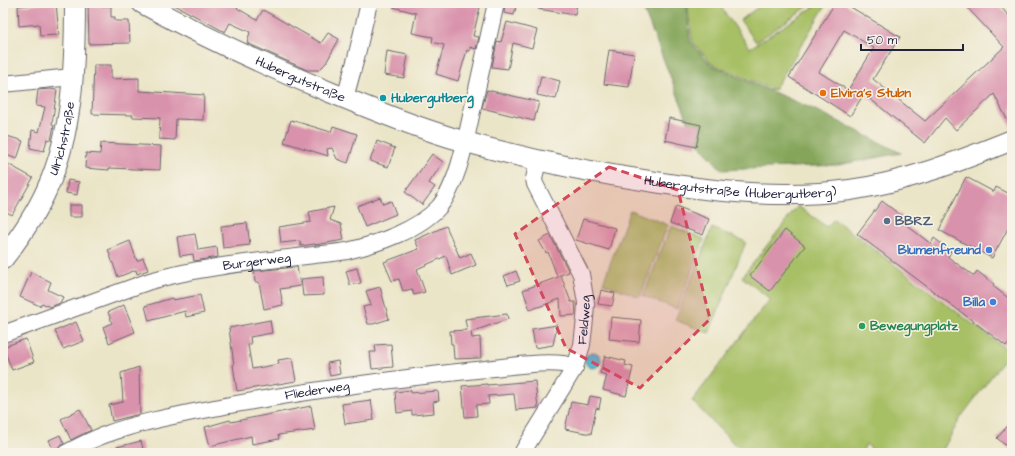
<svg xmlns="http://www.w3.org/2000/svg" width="1015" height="456" font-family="'Architects Daughter',sans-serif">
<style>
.green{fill:#a7bf65;stroke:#647050}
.forest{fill:#85a65a;stroke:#54644a}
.water{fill:#58b9d6;stroke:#3d6e88}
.building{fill:#d992ac;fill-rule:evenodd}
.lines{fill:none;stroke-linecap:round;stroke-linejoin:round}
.minor-casing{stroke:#68666c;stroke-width:18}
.tertiary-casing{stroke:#68666c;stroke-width:22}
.minor{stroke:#fff;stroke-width:16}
.tertiary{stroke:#fff;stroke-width:20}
.marked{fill:#d1495b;fill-opacity:0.2;stroke:#d1495b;stroke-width:3;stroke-dasharray:8 5;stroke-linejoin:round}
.food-dot{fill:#e8710a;stroke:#f7f3e8;stroke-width:1.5}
.culture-dot{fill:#0f9aa8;stroke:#f7f3e8;stroke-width:1.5}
.service-dot{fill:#5c6f8a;stroke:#f7f3e8;stroke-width:1.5}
.shop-dot{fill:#3f7fe0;stroke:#f7f3e8;stroke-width:1.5}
.leisure-dot{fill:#2e9e5b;stroke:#f7f3e8;stroke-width:1.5}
.labels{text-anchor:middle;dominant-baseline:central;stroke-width:3;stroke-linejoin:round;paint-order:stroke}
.street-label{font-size:13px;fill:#22223b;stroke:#f7f3e8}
.food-label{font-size:13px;font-weight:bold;fill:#c56008;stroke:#f7f3e8;text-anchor:start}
.culture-label{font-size:13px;font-weight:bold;fill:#0d838f;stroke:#f7f3e8;text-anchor:start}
.service-label{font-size:13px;font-weight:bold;fill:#4e5e75;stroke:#f7f3e8;text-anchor:start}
.shop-label{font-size:13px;font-weight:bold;fill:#366cbe;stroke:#f7f3e8;text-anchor:end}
.leisure-label{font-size:13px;font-weight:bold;fill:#27864d;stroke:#f7f3e8;text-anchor:start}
</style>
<rect width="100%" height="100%" fill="#f7f3e8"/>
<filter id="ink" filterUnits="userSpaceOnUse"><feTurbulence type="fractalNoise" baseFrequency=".025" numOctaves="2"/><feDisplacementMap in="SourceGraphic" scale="8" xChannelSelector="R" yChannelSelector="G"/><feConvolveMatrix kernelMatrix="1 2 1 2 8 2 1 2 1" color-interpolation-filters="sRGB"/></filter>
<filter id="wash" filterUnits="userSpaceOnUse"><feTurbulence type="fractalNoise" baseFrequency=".012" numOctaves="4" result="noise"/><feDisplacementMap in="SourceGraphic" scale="16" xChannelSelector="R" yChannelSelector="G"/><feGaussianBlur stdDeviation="0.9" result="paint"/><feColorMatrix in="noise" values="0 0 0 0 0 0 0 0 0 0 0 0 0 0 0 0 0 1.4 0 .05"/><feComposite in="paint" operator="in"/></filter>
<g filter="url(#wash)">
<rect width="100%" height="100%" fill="#ebe5c8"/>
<path class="green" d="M689,3H718L750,48L820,3H827L774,90L712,64L692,41L688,8Z
M764,3H813L756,42L740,20Z
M798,206L827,227L834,219L1010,352L961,417L941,453H876L866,444L862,453H743L692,401L770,299L742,277Z
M630,210L668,225L640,297L603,283Z
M671,226L704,239L677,309L643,296Z
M712,228L746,242L709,333L675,320Z"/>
<path class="forest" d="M641,3H688L687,10L690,41L711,65L822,113L901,153L838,165L722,170L696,141Z"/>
<path class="water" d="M585 360a8 8 0 1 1 16 0a8 8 0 1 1-16 0Z"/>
<g id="blocks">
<path class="building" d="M56,3L59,35L40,36L39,24L19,26L18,6Z
M171,3H240L237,8L257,20L263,10L321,43L328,33L339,39L326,63L319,70H307L247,43L250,32L230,23L225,32Z
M393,3H481L473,36L479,37L476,49L470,47V51L467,50L458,81L436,74L444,45L432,42L433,37L412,33L416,13L393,7Z
M505,3H517L514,15L504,13Z
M539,3H577L575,15L538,9Z
M835,3H844L900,37L873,79L925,121L1004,47L963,3H997L1012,19V129L994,94L956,130L945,118L925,143L864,94L850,116L789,77ZM844,30L874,48L848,90L819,72Z
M88,6H111V17H115V21H129L130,43L89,44Z
M507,22L537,30L532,48L513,43L508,69L492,67L497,41L501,42Z
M609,50L634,54L629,87L604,84Z
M387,51L408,55L404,78L384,75Z
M94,65H111V79L139,78V91L204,95L203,120L176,119L175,140L159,139L160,118L132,117L133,115L92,114Z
M541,76L560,81L556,99L537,95Z
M50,89L57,90L52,124L54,125L51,140L47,139L44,151L30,148L32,130L39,132L45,107L36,106L38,90Z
M487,90L539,102L534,121L482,108Z
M669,118L701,125L696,147L665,140Z
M291,120L331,132L333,126L357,134L348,163L337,159L332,148L327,149L328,156L284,142Z
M7,136L23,141L17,159L3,154V149Z
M377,141L395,148L388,167L370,161Z
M101,143L161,146L160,170L109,168V170L85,168L86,153L100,154Z
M432,154L443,162L429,183L435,187L422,205L405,192Z
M8,164L33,178L12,215L3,210V174Z
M966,177L994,192L996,187L1012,195V221L992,258L939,230Z
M68,180L79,182L77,195L66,193Z
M380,197L383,204L391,201L396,214L365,227L357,206Z
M882,201L903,217L900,220L931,244L934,238L951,251L948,257L974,276L977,271L994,284L993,286L1012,301V338L1006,346L857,234Z
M69,205H82V217H69Z
M676,206L709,219L703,235L670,223Z
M334,207L330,220L341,224L344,240L315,245V244L301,246L300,241L281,243L279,227L311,222L309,212Z
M583,219L615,228L609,250L576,240Z
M247,223L250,245L223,248L221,226Z
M446,226L460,258L471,253L476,265L452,275L446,256L417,269L425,292L414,295L412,289L403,291L399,279L392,281L384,262L419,249L415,240Z
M785,230L805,246L770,291L750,276Z
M195,234L198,250L217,247L218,257L194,261L193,254L180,256L177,237Z
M550,235L569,272L557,276L548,252L546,253L539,241Z
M130,241L137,261L143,258L148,270L137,274L136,270L118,277L108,250Z
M297,267L300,286L280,289L283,305L264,309L259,282H255L254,271Z
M357,268L361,283L350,285L346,271Z
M516,271L520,281L508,285L504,276Z
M31,272L51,282L48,290L63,297L60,303L50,307L42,303L40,306L20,297Z
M561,276L571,302H575L576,315L561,316L560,299L530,310L523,290Z
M323,277L324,295L303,296L301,279Z
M380,287L389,319L373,324H368L363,307L371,305L366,291Z
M601,290L615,293L612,306L598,304Z
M200,295L204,313L186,317L185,311L149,321L145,306L172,298L173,300Z
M124,305L135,332L109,343L103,327L112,323L108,312Z
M507,314L508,319L471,332L472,338L480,337L481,358L454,359L453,344H451L450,331L467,330L465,319Z
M611,317L641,320L639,342L609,339Z
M270,320L272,333L250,337L251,344L248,345L252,369L279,364L278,360L292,358L296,381L237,391L233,365H234L229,328Z
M76,322L84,341L63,349L55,331Z
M557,325L553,345L535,348L532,329Z
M26,339L34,362L12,370L3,347Z
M391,344L393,367L372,369L370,352H376L375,345Z
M605,356L626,361L625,365L633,367L626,396L603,390L607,375L600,373Z
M338,361L340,374L330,376L327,363Z
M139,367L140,414L112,421L109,405L123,402L121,373Z
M535,381L538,408L516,410L514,394L488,396L489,404L476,405L477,416L465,417L462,386L487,384V385Z
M411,390V393L438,391L439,401L433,402L434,413L412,415V411L397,413L395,392Z
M590,396L601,398L599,409L596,408L591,434L565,429L571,402L588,405Z
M371,400L374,420L345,424L342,404Z
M311,406L315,430L278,435L279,439L252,444L251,436L210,446L205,427L230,420L231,422Z
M80,409L91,430L71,440L61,419Z
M1012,421V451L997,438Z
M60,435L64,444L53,450L49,440Z
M141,441L144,453H109V449Z"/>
</g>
</g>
<g filter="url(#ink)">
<use href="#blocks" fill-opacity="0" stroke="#68666c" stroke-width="1"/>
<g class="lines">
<g class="minor-casing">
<g id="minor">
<path d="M3,84L72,77"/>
<path d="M345,98L356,58L369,3"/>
<path id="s1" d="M3,334L150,281C214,263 281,260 347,251C377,244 418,230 439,207C459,183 466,137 473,107C481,72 488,38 496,3"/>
<path id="s2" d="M66,453C79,446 92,439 107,434C145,420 190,413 230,405C312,390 393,379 476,370C500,368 554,358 575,367"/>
<path id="s3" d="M522,453L575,367L582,345L585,319L586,303L581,274L535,184L534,179L538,160"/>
</g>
</g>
<g class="tertiary-casing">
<g id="tertiary">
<path id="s4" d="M142,3C204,37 266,66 332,93C376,111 420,129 466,142C526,159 588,172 649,181C716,192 784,199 850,190C906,182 960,161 1012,140"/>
<path id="s5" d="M3,259C20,237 36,214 47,189C73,132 75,65 75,3"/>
</g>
</g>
<use href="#minor" class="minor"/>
<use href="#tertiary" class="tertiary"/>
</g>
</g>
<path class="marked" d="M609,167L678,190L710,319L640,388L566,348L515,234Z"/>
<circle class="food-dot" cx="823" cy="93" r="4"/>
<circle class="culture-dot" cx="383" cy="98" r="4"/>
<circle class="service-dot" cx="887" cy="221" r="4"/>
<g class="shop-dot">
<circle cx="989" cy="250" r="4"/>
<circle cx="993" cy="302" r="4"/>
</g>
<circle class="leisure-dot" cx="862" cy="326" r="4"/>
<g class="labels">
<g class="street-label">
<text stroke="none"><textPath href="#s4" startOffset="176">Hubergutstraße</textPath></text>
<text stroke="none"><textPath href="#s5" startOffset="136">Ulrichstraße</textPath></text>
<text stroke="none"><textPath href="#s4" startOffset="632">Hubergutstraße (Hubergutberg)</textPath></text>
<text stroke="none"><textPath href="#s1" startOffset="265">Burgerweg</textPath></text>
<text stroke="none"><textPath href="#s3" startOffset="149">Feldweg</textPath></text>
<text stroke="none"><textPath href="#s2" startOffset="260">Fliederweg</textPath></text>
</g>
<g class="food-label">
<text x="831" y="93">Elvira's Stubn</text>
</g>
<g class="culture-label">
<text x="391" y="98">Hubergutberg</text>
</g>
<g class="service-label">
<text x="895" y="221">BBRZ</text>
</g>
<g class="shop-label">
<text x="981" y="250">Blumenfreund</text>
<text x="985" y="302">Billa</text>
</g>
<g class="leisure-label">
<text x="870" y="326">Bewegungplatz</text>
</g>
</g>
<rect width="1015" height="456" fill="none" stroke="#f7f3e8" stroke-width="16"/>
<path d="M861 44v6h102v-6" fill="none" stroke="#22223b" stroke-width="2"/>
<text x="867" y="44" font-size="12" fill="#22223b" stroke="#f7f3e8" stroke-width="3" paint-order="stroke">50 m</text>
</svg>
